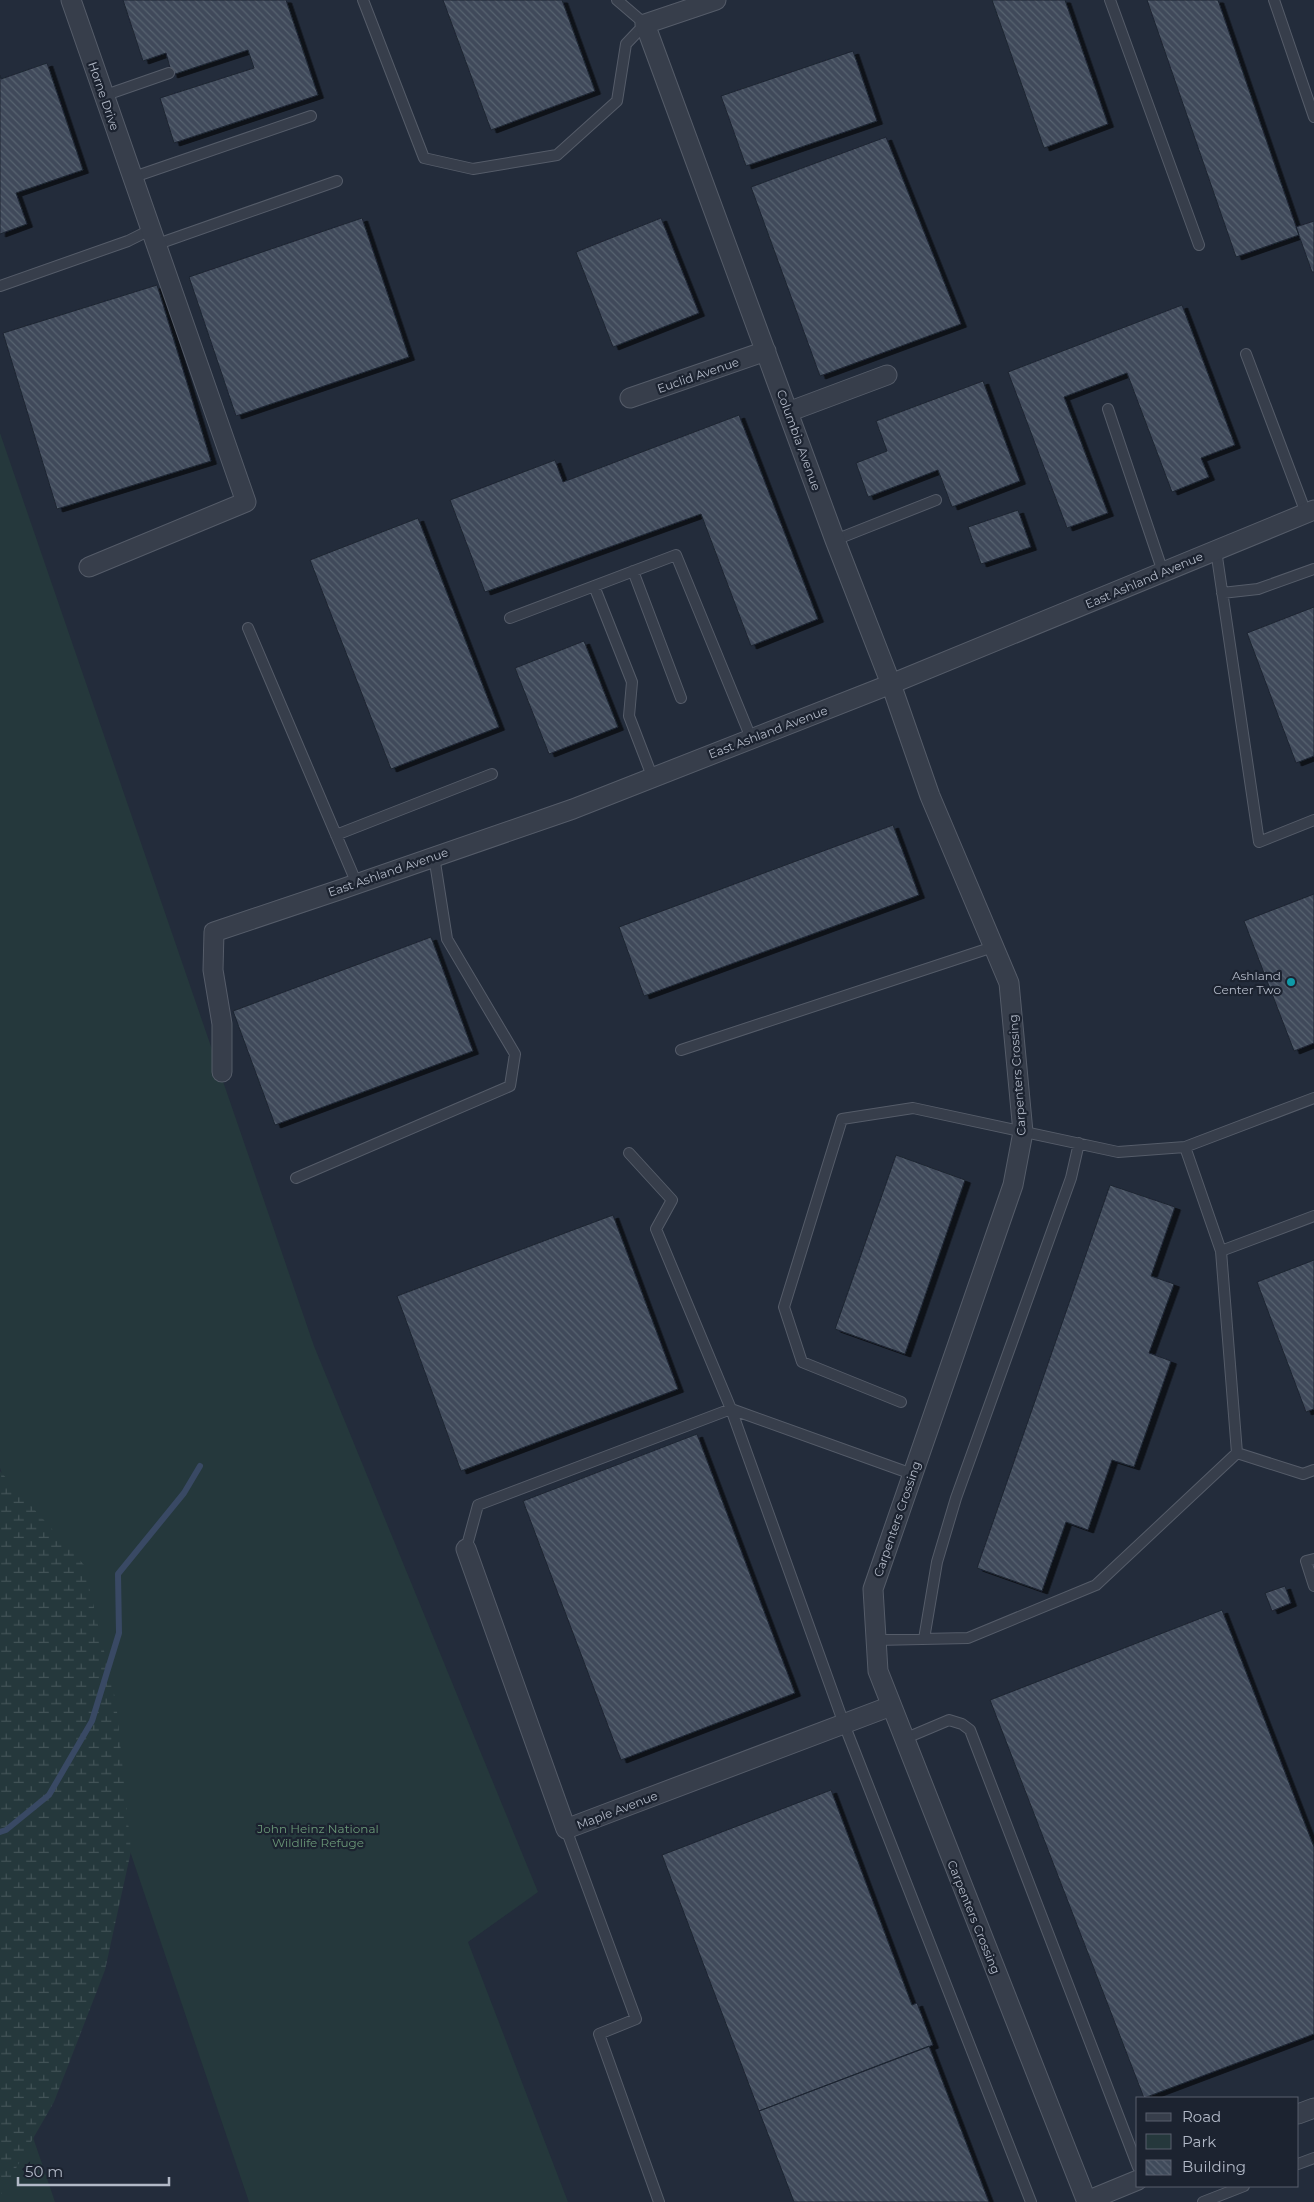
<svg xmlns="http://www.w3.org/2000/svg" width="1314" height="2202" font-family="Montserrat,sans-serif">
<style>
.green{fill:#25383c}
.wetland{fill:url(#wetland-marsh)}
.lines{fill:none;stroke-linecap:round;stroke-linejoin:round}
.stream{stroke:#394964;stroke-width:6}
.building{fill:url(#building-back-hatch);stroke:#1e2532;filter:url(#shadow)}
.lane-casing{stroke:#555c69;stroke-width:12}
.street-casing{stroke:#555c69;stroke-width:21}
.lane{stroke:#373e4b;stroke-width:10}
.street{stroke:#373e4b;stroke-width:19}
.culture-dot{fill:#0f9aa8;stroke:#1c2330;stroke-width:2}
.labels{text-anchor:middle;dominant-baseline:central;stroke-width:4.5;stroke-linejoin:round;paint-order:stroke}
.street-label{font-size:12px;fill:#b2b9c7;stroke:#1c2330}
.poi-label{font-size:12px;fill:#b2b9c7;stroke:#1c2330;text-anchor:end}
.park-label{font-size:12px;fill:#6a9777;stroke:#1c2330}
</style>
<defs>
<pattern id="wetland-marsh" width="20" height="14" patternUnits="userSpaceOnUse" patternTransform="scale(1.25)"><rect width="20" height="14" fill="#25383c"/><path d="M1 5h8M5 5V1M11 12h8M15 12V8" fill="none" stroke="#425357"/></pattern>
<pattern id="building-back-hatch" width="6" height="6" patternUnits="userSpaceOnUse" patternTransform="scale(1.25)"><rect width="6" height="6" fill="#3f4a5a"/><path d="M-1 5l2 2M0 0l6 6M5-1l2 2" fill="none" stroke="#586270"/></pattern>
<filter id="shadow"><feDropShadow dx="5.5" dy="3" stdDeviation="0" flood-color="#0009"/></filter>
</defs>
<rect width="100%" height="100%" fill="#232c3b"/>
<path class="green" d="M0,433L314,1346L538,1892L468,1942L568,2202H249L0,1468Z
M0,2040L55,2202H0Z"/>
<path class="wetland" d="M0,1471L84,1565L116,1702L131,1851L105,1970L54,2102L0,2196Z"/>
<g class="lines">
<path class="stream" d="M0,1832L6,1830L49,1795L92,1721L119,1633L118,1574L184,1493L200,1466"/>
</g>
<path class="building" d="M123,0H286L318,95L174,143L160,98L254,68L248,50L172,75L166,53L143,61Z
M443,0H562L595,91L491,130Z
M992,0H1065L1108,124L1044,148Z
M1147,0H1218L1299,235L1236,257Z
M853,51L877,121L746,166L721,96Z
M47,63L83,170L16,193L27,224L0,234V75L1,79Z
M886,137L961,324L820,376L751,187Z
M362,218L409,357L236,416L189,277Z
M661,218L699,313L613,347L576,252Z
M1314,221V272H1312L1296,227Z
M157,285L211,461L57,509L3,333Z
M1182,305L1235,445L1201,458L1209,477L1172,492L1127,373L1064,397L1108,513L1067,528L1008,372Z
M983,381L1020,481L952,507L938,470L868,497L856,463L887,451L876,421Z
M739,415L818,619L751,646L701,514L485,592L450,500L555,460L563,482Z
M1018,510L1031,547L981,564L968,527Z
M418,518L499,727L391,769L310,560Z
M1314,607V756L1296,763L1247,633Z
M584,641L618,727L549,754L515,668Z
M893,825L919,895L644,996L619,927Z
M1314,894V1043L1294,1051L1244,921Z
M431,937L473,1051L275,1125L233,1011Z
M896,1155L965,1180L905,1354L835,1329Z
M1110,1185L1175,1207L1151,1276L1174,1284L1149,1353L1171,1361L1134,1467L1112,1460L1088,1530L1066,1522L1042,1591L977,1568Z
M613,1215L678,1389L461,1471L397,1296Z
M1314,1260V1409L1306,1412L1257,1282Z
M697,1434L795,1693L621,1760L523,1501Z
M1285,1586L1291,1603L1272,1611L1265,1593Z
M1222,1610L1314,1847V2034L1144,2098L990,1700Z
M831,1790L912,2005L917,2003L933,2045L759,2111L662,1855Z
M929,2046L989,2202H794L759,2111Z"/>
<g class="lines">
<g class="lane-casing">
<path id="lane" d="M363,0L424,158L473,169L557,155L617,101L626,44L645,24L617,0
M1110,0L1199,245
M1274,0L1314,117
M103,96L169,73
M131,178L311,116
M155,245L337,181
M0,286L128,241L150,230
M1246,354L1306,513
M1108,409L1163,572
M835,540L936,500
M1216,550L1259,842L1314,820
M633,571L681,698
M594,586L632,682L629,716L652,776
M1222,593L1258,589L1314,569
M510,618L676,555L751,738
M248,628L357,884
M336,835L492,774
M681,1050L993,947
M1185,1147L1314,1098
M629,1153L672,1200L656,1229L731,1409L912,1474
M296,1178L510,1086L515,1054L447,939L434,856
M1221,1251L1314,1216
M901,1402L802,1362L784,1307L842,1119L913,1108L1118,1152L1185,1147L1221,1251L1237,1453
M466,1549L478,1505L731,1409L844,1724L1031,2202
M1314,1559L1306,1561L1314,1586
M924,1639L937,1562L956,1498L1071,1178L1079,1143
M876,1640L968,1638L1096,1585L1237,1453L1303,1474L1314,1470
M904,1739L949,1720L962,1724L970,1730L1138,2167
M566,1829L636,2019L599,2034L659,2202
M1298,2164L1314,2158
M1203,2202L1244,2186"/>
</g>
<g class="street-casing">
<path id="street" d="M71,0L246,502L89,567
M716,0L645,24L835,540L891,684L930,796L1009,983L1023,1132L1013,1185L873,1589L878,1671L1087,2202
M630,398L766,351
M788,412L887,375
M222,1072V1024L213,970L214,932L339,890L573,809L891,684L1314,510
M466,1549L566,1829L891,1706
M1298,2114L1314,2108
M1087,2201L1138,2180"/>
</g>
<use href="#lane" class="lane"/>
<use href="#street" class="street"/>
</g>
<circle class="culture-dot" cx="1291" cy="982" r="5"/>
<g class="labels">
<g class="street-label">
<text transform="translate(104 96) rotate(71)">Horne Drive</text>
<text transform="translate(698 375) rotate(-19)">Euclid Avenue</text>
<text transform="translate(799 440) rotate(70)">Columbia Avenue</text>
<text transform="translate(1144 580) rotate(-23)">East Ashland Avenue</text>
<text transform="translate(768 732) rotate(-21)">East Ashland Avenue</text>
<text transform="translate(388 872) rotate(-19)">East Ashland Avenue</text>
<text transform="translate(1017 1075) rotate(-94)">Carpenters Crossing</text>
<text transform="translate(897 1519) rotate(-71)">Carpenters Crossing</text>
<text transform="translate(617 1810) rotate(-21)">Maple Avenue</text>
<text transform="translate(974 1917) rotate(68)">Carpenters Crossing</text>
</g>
<g class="poi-label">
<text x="1281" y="975">Ashland<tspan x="1281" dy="14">Center Two</tspan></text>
</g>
<g class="park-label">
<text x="318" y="1828">John Heinz National<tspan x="318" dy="14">Wildlife Refuge</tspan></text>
</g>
</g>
<rect x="1136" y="2097" width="162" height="90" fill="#1c2330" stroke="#585f6c"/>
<rect x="1146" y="2113" width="25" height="8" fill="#373e4b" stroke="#585f6c"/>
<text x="1182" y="2122" font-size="15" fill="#b2b9c7">Road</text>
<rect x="1146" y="2134" width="25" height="15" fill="#25383c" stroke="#585f6c"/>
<text x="1182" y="2147" font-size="15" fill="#b2b9c7">Park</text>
<rect x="1146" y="2160" width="25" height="15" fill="url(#building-back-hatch)" stroke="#585f6c"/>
<text x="1182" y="2172" font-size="15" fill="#b2b9c7">Building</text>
<path d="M18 2177v8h151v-8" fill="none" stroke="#b2b9c7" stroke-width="2.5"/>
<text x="25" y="2177" font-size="15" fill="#b2b9c7" stroke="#1c2330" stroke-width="4" paint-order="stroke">50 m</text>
</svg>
